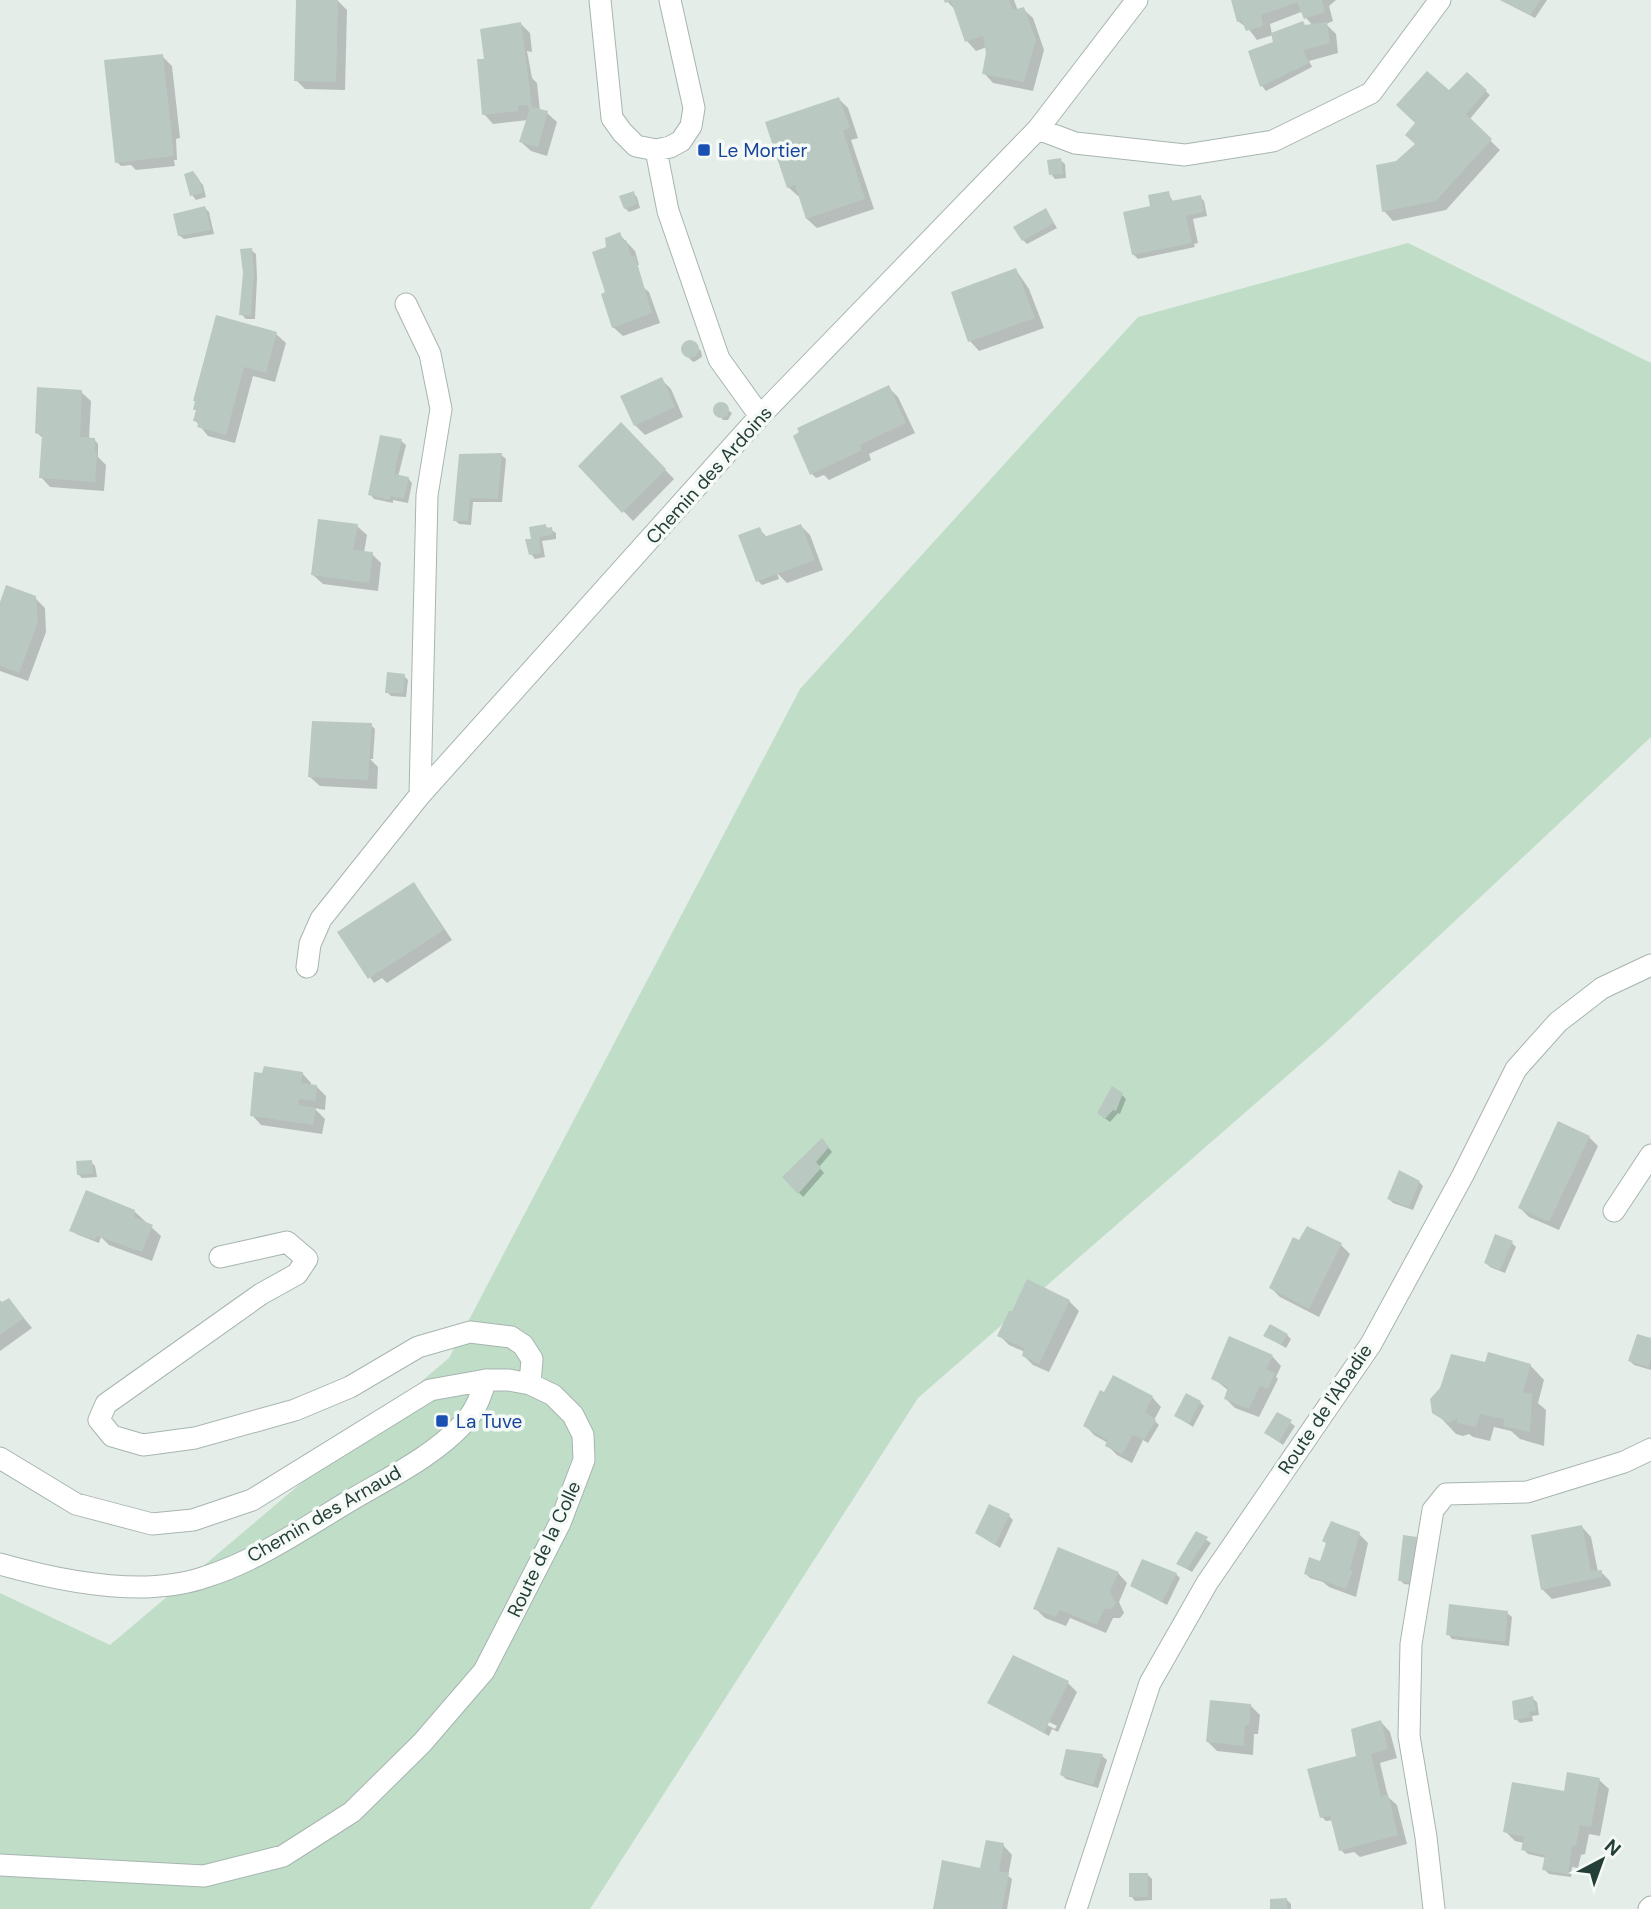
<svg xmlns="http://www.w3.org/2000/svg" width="1651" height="1909" font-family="'DM Sans',sans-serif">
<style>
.green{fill:#bfddc7}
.shadow{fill:#0003;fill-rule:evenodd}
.building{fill:#bac8c2}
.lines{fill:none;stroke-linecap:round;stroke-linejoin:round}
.minor-casing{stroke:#a7b5b0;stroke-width:23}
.minor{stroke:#fff;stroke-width:21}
.transit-dot{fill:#1a4fb4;stroke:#f5faf7;stroke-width:2.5}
.labels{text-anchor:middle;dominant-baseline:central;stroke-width:7;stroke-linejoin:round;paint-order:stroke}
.transit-label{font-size:19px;fill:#164399;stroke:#f5faf7;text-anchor:start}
.street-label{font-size:19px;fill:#243f37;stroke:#f5faf7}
</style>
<rect width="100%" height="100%" fill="#e5ede9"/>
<path class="green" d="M1408,243L1651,363V737L1328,1040L918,1398L590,1909H0V1593L110,1645L449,1358L800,689L1138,317Z"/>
<path class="shadow" d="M298,0H337L347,10L345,90L305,89L296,80Z
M946,0H1014L1018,11L1023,9L1033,18L1044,50L1033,91L993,83L984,73L987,47L976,51L967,41L957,12Z
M1233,0H1336L1329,6L1333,21L1326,24L1336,34L1338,53L1309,61L1312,67L1266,91L1262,86L1250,52L1275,43L1273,35L1257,40L1245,24L1243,25L1238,21ZM1301,12L1313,26L1272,34L1270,24Z
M1500,0H1547L1535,18Z
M521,24L530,33L532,52L527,51L532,78L537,83L540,111L547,113L557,122L547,156L531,151L521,142L528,120L493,124L484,114L486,60Z
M162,56L172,66L180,138L176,139L177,160H174L175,166L136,170L131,165L121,166L117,162Z
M1467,74L1490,95L1469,120L1500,150L1446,210L1393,221L1384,211L1396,162L1416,144L1449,92Z
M839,99L848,108L858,138L851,140L874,209L817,228L807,219L800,196H798L788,187Z
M1060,160L1065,164L1066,178L1055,179L1051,174Z
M197,178L203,185L206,197L196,200L192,195Z
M633,193L637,197L640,208L629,212L625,208Z
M1168,193L1174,203L1200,197L1204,201L1207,216L1193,219L1198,243L1194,244L1195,247L1138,259L1133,254Z
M205,208L209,212L214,234L184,239L179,235Z
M1046,211L1057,228L1027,244L1023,240Z
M619,234L635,251L639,265H636L644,288L649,292L660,323L623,336L613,327L607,293L608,248Z
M251,250L256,254L257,278L255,319H246L241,314Z
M1016,270L1029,289L1044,328L979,351L970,341Z
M276,334L286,343L275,382L253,376L235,443L208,436L195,420L197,402Z
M688,343L697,347L701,351L702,357L694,362L692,361L687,356L684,346Z
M661,379L671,389L683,417L645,435L635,425Z
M888,387L898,397L915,433L869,454L871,460L829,480L824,475L816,478L812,474L801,433Z
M81,392L91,401L89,439H94L98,444V457L106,465L104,491L50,487L41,477L44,439L36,432Z
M720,404L732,413L728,420H723L716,411Z
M621,424L674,479L633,521L604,491Z
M401,441L406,445L398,477L408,478L412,483L408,503L393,500V503L374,499L370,494Z
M501,455L506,459L502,502H473L471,525L459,524L455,520L461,456Z
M357,526L367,535L364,553L372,554L381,563L378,591L323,584L313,575Z
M545,526L556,533V539L542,541L545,557L535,559L531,554L533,540Z
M801,526L810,535L823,570L787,583L777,573L779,579L762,585L758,581L759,529L767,537Z
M35,598L45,608L46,632L28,681L0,671V603Z
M404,676L408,680L406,697L391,696L387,692Z
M371,725L375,729L373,759H370L378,767L377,789L320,786L310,777Z
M418,889L452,940L387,983L382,978L374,983L340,932Z
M302,1073L311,1083V1086L317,1087L326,1096L325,1110L314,1108L325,1119L322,1134L261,1125L252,1115Z
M1121,1094L1126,1099L1120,1114L1118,1113L1110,1122L1103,1117Z
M1589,1137L1598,1146L1559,1230L1529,1217L1520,1208Z
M822,1140L832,1152L819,1167L824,1173L803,1197L785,1177Z
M91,1162L95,1166L97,1177L82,1178L78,1174Z
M1419,1182L1423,1186L1413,1210L1393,1203L1389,1199Z
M135,1212L161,1236L152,1261L109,1245L101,1237L99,1243L76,1234L72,1230Z
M1300,1242L1341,1245L1350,1254L1319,1317L1280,1297L1271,1288Z
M1512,1243L1516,1247L1505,1273L1490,1267L1486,1263Z
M1028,1281L1069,1301L1079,1311L1049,1372L1033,1365L1024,1356L1025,1352L1009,1345L999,1335L1013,1313Z
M0,1300L3,1304L9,1300L32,1328L0,1351Z
M1287,1335L1291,1339L1286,1348L1266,1336Z
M1651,1340V1370L1634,1365L1630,1361Z
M1272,1356L1281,1366L1276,1377L1278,1379L1259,1417L1235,1408L1226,1399L1229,1391L1213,1378Z
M1486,1364L1530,1365L1544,1380L1538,1403L1546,1410L1544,1446L1520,1439L1511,1431L1494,1427L1490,1441L1473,1437L1469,1434L1463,1436L1456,1434L1441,1418Z
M1152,1397L1161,1407L1154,1420L1159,1425L1148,1443L1143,1440L1132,1463L1117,1455L1107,1445L1108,1443L1094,1435L1085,1425Z
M1200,1402L1204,1406L1193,1427L1176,1416Z
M1278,1414L1295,1426L1283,1445L1266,1433Z
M1009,1516L1013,1520L1000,1548L977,1533Z
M1582,1527L1591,1537L1598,1572H1601L1610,1581L1611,1586L1552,1599L1542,1589Z
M1196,1533L1211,1543L1192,1572L1178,1564Z
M1359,1534L1368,1543L1356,1597L1329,1587L1323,1582L1310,1578L1306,1574L1327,1567Z
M1417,1539L1421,1543L1414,1585L1404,1584L1400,1580Z
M1118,1573L1127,1583L1119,1602L1124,1613L1120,1618H1113L1106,1633L1070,1618L1066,1626L1045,1618L1035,1608Z
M1176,1574L1180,1578L1167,1605L1132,1586Z
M1507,1613L1512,1617L1509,1646L1452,1639L1448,1634Z
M1014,1657L1068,1683L1077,1692L1058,1732L1052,1729L1049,1736L989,1703L993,1698L999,1700L994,1695ZM1003,1699L1057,1726L1055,1729L1003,1703Z
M1532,1698L1537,1702L1539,1715L1532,1716L1533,1721L1520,1723L1516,1719Z
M1250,1705L1260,1715L1258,1734H1254L1253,1755L1217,1751L1207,1741Z
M1381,1722L1390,1732L1397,1758L1380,1763L1388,1797L1397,1805L1407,1844L1360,1857L1354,1852L1345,1854L1341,1850L1333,1820L1326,1821L1322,1817Z
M1102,1756L1107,1760L1098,1788L1066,1779L1062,1775Z
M1599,1780L1609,1789L1600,1836L1589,1834L1585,1854L1581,1855L1578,1868L1572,1867L1571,1877L1549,1874L1544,1869L1546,1858L1528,1854L1523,1849L1524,1843L1515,1841L1505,1831L1564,1793Z
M1003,1845L1012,1855L1008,1876L1012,1879L1007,1909H934L982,1870Z
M1148,1875L1152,1879V1900L1135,1901L1131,1896Z
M1287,1900L1291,1904V1909H1272Z"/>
<path class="building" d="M296,0H338L336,82L294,81Z
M944,0H1009L1013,10L1024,7L1036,40L1024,82L982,74L986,53L983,36L965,42L951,1L945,3Z
M1231,0H1322L1325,12L1304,19L1297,2L1261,15L1263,26L1246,31L1241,20L1237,22Z
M1501,0H1541L1530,15Z
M1303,21L1305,25L1327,22L1330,43L1303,50L1309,63L1260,87L1248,51L1273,42L1271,33Z
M521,22L532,107L548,111L538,147L519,142L529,111L528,105L518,106L519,111L482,115L477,59H484L480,29Z
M163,54L174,156L115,163L104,60Z
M1427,71L1449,90L1467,72L1487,90L1466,114L1492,139L1436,201L1382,212L1376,165L1396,161L1415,144L1405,135L1415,123L1396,105Z
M839,97L850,128L843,131L865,199L806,219L795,185L787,188L765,122Z
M1061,158L1063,174L1049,175L1047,160Z
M193,171L199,179L203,193L190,196L184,174Z
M634,191L637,204L624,209L619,196Z
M1169,191L1171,201L1201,195L1204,212L1186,216L1192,243L1132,255L1123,212L1150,206L1148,195Z
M205,206L211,230L178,236L173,214Z
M1046,208L1054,223L1022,241L1013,227Z
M620,232L623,240H626L631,256H635L652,313L612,328L601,294L605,292L592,252L606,247L605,238Z
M252,248L254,273L251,316L239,315L243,273L240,249Z
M1016,268L1035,318L968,342L951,292Z
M216,315L277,332L266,373L244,367L226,435L197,427L199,422L193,421L196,410H193L195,401H193Z
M681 349a9 9 0 1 1 18 0a9 9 0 1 1-18 0Z
M662,377L675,407L634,426L620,396Z
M889,385L906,423L860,445L862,450L810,475L793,436L799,432L797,428Z
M37,387L82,390L80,437L95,438V453H97L95,482L39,478L42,435L35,433Z
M713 410a8 8 0 1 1 16 0a8 8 0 1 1-16 0Z
M621,422L666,469L622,513L578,466Z
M380,435L402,439L394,474L409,477L404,499L390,496V500L368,495Z
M502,453L498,499L470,498L468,521H453L459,454Z
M318,519L358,524L353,550L373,552L369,583L311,575Z
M546,524V528L552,527L553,535L539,537L541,553L529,555L525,539H531L529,527Z
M801,524L815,560L756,582L738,535L760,527L764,537Z
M6,585L36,596L38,622L19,673L0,666V602Z
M387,672L405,674L403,693H385Z
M312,721L372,723L368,780L308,777Z
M414,882L444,930L368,979L337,932Z
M264,1066L303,1072L301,1083L317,1085L316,1101L299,1099L298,1105L316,1108L313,1125L250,1116L254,1072L262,1073Z
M1112,1086L1123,1093L1116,1111L1113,1110L1105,1119L1097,1113Z
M1558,1121L1590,1136L1549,1222L1518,1208Z
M822,1138L829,1147L816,1162L821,1168L798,1194L782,1177Z
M92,1160L93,1174L77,1175L76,1161Z
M1399,1170L1420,1181L1409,1207L1387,1199Z
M86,1190L135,1210L134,1217L153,1225L142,1252L97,1236L95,1240L69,1231Z
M1307,1226L1342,1243L1309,1309L1269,1288L1293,1237L1299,1240Z
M1495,1234L1513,1241L1500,1270L1484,1263Z
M1027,1279L1070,1300L1039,1364L1022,1356L1024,1348L997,1336L1009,1311H1012Z
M9,1298L24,1318L0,1335V1303Z
M1270,1324L1288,1334L1281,1345L1263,1336Z
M1637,1334L1651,1338V1358L1648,1367L1628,1361Z
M1229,1336L1273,1355L1266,1369L1275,1373L1268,1389L1260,1386L1249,1409L1224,1399L1228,1387L1211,1379Z
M1488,1352L1531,1364L1523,1392L1532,1394L1530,1432L1503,1426L1504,1419L1480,1414L1476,1427L1457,1423L1458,1418L1448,1423L1432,1413L1430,1399L1440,1388L1451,1354L1485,1362Z
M1113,1375L1153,1396L1145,1412L1156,1420L1144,1440L1133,1435L1122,1454L1105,1446L1107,1440L1083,1426L1100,1390L1104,1392Z
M1186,1393L1201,1401L1189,1424L1174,1416Z
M1277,1412L1292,1420L1279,1442L1264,1433Z
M989,1504L1010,1514L995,1545L975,1533Z
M1331,1521L1360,1532L1350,1570L1353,1571L1346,1589L1304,1574L1309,1557L1320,1561L1326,1543L1322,1541Z
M1582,1525L1591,1571L1602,1570V1577L1541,1590L1531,1535Z
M1196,1531L1208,1537L1187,1569L1176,1564Z
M1403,1535L1417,1537L1410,1582L1398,1581Z
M1058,1547L1119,1572L1110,1591L1116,1603L1111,1609H1104L1097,1625L1060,1610L1056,1617L1033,1609Z
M1142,1559L1177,1573L1162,1602L1130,1586Z
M1449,1604L1508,1611L1505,1642L1446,1635Z
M1013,1655L1069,1681L1044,1733L987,1703Z
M1533,1696L1536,1711L1529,1712L1530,1717L1514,1720L1512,1701Z
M1210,1700L1251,1704L1249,1725H1245L1244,1746L1206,1742Z
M1381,1720L1388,1749L1371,1754L1381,1796L1388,1794L1398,1835L1339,1851L1330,1816L1320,1818L1307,1769L1356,1756L1351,1729Z
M1066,1749L1103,1754L1093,1785L1060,1775Z
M1567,1772L1600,1778L1591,1827L1580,1825L1576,1845L1572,1846L1568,1874L1542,1870L1545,1855L1521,1850L1524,1837L1503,1832L1512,1782L1564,1791Z
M986,1840L1004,1843L999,1871L1009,1873L1002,1909H933L942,1860L980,1868Z
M1129,1873H1148V1897H1129Z
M1287,1898V1909H1270V1899Z"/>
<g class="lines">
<g class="minor-casing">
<path id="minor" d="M600,0L612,118L622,132L636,146L656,150L670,147L681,141L691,126L694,108L670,0
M1038,129L1075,143L1185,155L1273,141L1371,93L1440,0
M656,150L668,211L719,359L760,416
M406,304L430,354L441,409L427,495L420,795
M307,967L310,944L321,919L420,795L760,416L1038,129L1137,0
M1614,1211L1651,1155
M220,1257L287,1242L307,1259L297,1274L261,1294L106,1404L99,1420L112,1436L143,1445L195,1438L295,1410L350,1387L418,1347L470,1332L511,1337L523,1345L532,1359L530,1384
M0,1458L76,1504L152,1524L193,1520L252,1500L430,1390L486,1380H509L530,1384L553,1395L573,1415L583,1435L584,1460L560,1523L484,1671L422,1743L352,1812L283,1856L204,1876L0,1865
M0,1564C46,1577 99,1588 147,1587C165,1586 189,1583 205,1577C257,1561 304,1528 351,1500C390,1477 434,1456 465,1422C476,1410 481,1395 486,1380
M1076,1909L1150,1683L1207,1583L1371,1344L1463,1175L1516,1069L1558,1022L1602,988L1651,965
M1434,1909L1426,1837L1409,1736L1411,1644L1433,1510L1446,1494L1527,1492L1624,1462L1651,1449
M1649,1909L1651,1907"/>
</g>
<use href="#minor" class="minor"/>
</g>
<g class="transit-dot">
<rect x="697" y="143" width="14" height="14" rx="3.5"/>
<rect x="435" y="1414" width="14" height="14" rx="3.5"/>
</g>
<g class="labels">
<g class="transit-label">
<text x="718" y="150">Le Mortier</text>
<text x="456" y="1421">La Tuve</text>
</g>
<g class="street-label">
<text transform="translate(709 475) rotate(-48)">Chemin des Ardoins</text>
<text transform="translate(1325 1409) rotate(-56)">Route de l'Abadie</text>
<text transform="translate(324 1514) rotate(-30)">Chemin des Arnaud</text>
<text transform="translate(544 1549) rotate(-65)">Route de la Colle</text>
</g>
</g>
<g transform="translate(1602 1860) rotate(41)" stroke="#f5faf7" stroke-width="5" paint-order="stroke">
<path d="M0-5L12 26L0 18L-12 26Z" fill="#243f37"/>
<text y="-10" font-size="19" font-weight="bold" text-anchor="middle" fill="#243f37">N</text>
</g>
</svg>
